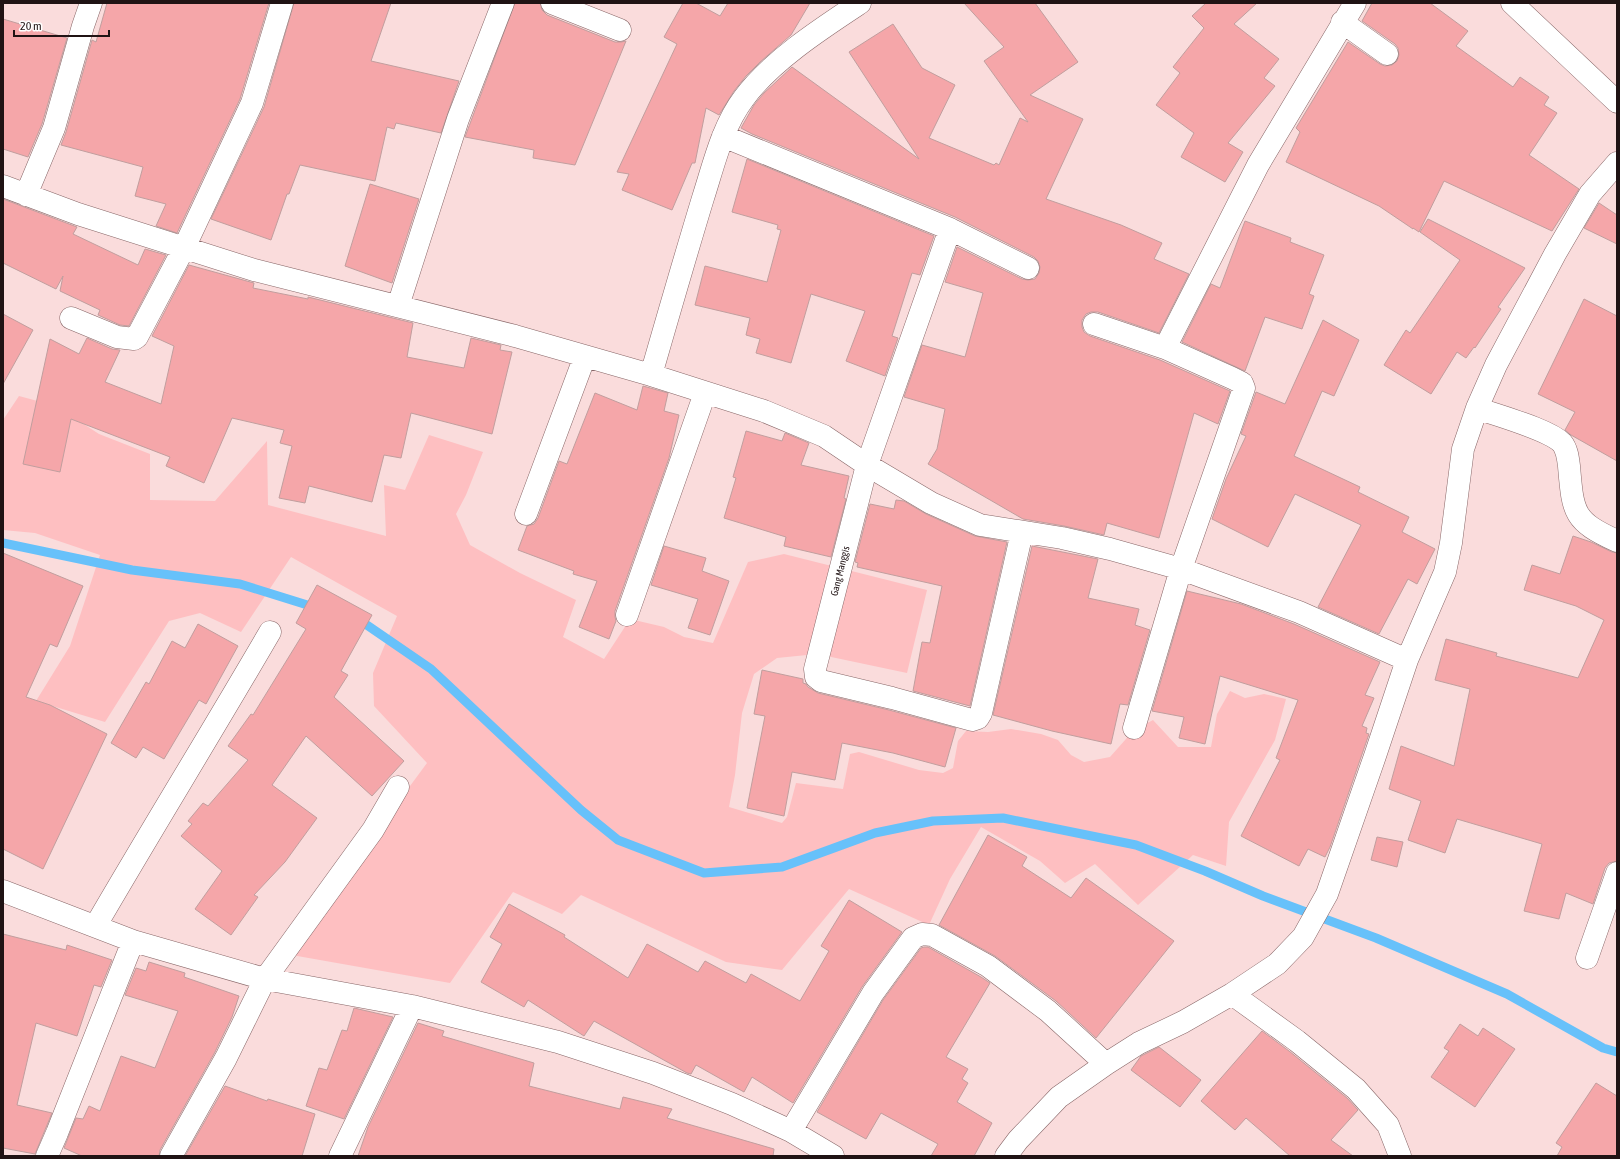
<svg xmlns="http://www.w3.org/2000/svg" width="1620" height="1159" font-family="'Asap Condensed',sans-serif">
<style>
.green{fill:#febfc1}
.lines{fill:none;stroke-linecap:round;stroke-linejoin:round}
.stream{stroke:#67c1fa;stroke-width:9}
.building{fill:#f5a6a9;stroke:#c19e9e}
.minor-casing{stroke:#886768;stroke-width:23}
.minor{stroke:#fff;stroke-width:22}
.labels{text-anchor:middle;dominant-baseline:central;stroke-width:4;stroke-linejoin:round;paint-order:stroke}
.street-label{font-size:10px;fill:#201314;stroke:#fff}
</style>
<rect width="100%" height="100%" fill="#fadcdc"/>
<path class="green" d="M19,396L56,406L99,434L150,454V500L215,501L267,441L268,505L386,536L384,485L405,490L429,435L483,452L466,495L456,514L470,545L520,573L576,600L563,637L604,659L630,619L664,627L684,637L713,643L748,562L784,554L927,590L907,673L817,654L777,658L754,674L742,713L735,775L729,807L782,823L787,817L796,783L843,789L850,754L859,752L919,770L943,773L953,768L958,741L966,731L988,732L1011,729L1041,734L1058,740L1071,755L1084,762L1110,757L1133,731L1153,720L1178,747H1211L1217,714L1230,691L1245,698L1264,694L1286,699L1275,740L1229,822L1226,866L1193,855L1138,905L1095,864L1065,883L1040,861L981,827L950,879L929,925L849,889L782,970L726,962L581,895L562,914L513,892L450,983L286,954L427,763L374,706L373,673L397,616L291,557L241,632L200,613L169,621L105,722L36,701L70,646L100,555L35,533L3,530V420Z"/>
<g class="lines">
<path class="stream" d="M3,543L132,570L240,584L317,608
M356,620L361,621L431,669L581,810L618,840L704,873L782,867L875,833L933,821L1003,818L1136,845L1205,871L1263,896L1376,938L1507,994L1603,1048L1617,1052"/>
</g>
<path class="building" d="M107,3H269L240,99L177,233L156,226L166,204L135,196L143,167L61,145L66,132L92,40L96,42Z
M294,3H391L371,61L459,81L441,133L396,123L394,129L387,127L375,181L300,165L289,194H287L271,240L211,219L264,107Z
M515,3H540L542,10L547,15L615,42H621L626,41L575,165L533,158L534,150L465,137Z
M683,3H696L720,16L728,3H810L791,35L760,62L746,76L734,91L719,115L706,108L695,163H692L672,210L622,190L629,174L617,172L677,44L664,37Z
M964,3H1035L1078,62L1030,95L1083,119L1046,199L1121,225L1162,243L1154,259L1189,274L1159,333L1098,312H1091L1086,314L1082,320V327L1084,332L1090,336L1160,360L1230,391L1218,424L1194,413L1159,538L1107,523L1104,535L1064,526L1023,519L928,464L937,449L945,409L904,397L922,345L965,357L983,293L945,282L957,247L1022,279L1028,280L1035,279L1039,273L1040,267L1038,261L1034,257L955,217L752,134L741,128L754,105L764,93L792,67L919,159L849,52L893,24L922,68L955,85L929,138L994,165L996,163L999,165L1020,118L1028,122L984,61L1004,47Z
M1206,3H1257L1234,24L1279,59L1264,78L1275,86L1228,143L1243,152L1225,182L1181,157L1194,133L1156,105L1180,73L1173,67L1204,28L1192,16Z
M1372,3H1430L1468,31L1456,46L1513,87L1520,77L1549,97L1544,105L1557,113L1529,155L1579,189L1552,231L1444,181L1419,232L1413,228V229L1379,206L1286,162L1300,132L1296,128L1348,42L1380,64L1385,66L1392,65L1397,61L1399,55L1398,48L1395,44L1362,21Z
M3,19L67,38L42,124L28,157L3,149Z
M747,159L934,236L920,275L912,273L892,336L898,338L885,376L846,361L865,311L811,294L791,363L756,353L760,339L746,335L750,318L695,305L705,266L767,282L781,230L777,229L778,225L732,212Z
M370,184L419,199L392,283L345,266Z
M3,199L77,227L73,234L138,265L145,249L166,255L129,326L120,325L98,315L100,310L60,291L63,276L56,289L3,263Z
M1599,203L1617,215V244L1584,228Z
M1428,219L1525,268L1498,307L1501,309L1475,348L1474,347L1466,358L1457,352L1431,394L1384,365L1406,330L1410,333L1460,260L1420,232Z
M1245,221L1291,238L1290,242L1324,255L1309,294L1314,296L1302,329L1265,317L1245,371L1182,342L1211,284L1220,288Z
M189,265L254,283L253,288L308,299V297L413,323L407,357L464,368L471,338L501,345L500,350L512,352L492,434L411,413L401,458L384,455L372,502L309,486L305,503L279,498L292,446L280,443L284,430L232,418L204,483L166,466L170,457L71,419L60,472L23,464L50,339L79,354L87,338L112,349L120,350L105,382L161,404L174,346L152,336Z
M1584,299L1617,316V461L1571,435L1565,430L1575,412L1538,394Z
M3,314L33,330L3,384Z
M1323,320L1359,340L1334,396L1322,391L1294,456L1360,487L1358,492L1409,517L1402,532L1435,549L1417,584L1408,579L1379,634L1318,607L1361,525L1295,494L1268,547L1212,519L1226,479L1246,436L1241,434L1256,392L1285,404Z
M643,386L668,393L664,411L679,415L669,458L615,611V617L616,621L609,639L579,627L597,581L573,574L574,571L518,550L527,526L534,524L538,518L559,461L567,464L595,393L637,410Z
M746,431L782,441L785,433L809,443L801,465L849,476L844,498L846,499L831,557L784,546L786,537L724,518L736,478L733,477Z
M896,500L904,501L926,514L975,536L1007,542L970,706L913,691L922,642L930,643L942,586L857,567L858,563L855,562L870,504L894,509Z
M1573,536L1591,542L1612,552L1617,553V861L1609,863L1605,868L1593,904L1566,893L1559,919L1524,911L1542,844L1457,819L1445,853L1408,840L1421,801L1389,789L1401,746L1454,766L1470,689L1435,680L1446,639L1497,653L1496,656L1578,678L1604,620L1576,606L1524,590L1532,565L1560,574Z
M664,546L706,558L702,571L729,581L710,635L688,628L698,599L651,585Z
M1032,546L1098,559L1088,598L1139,609L1135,625L1150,630L1128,705L1120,704L1111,744L1052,731L993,715Z
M3,553L83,586L57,647L50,644L26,697L50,705L107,734L43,869L3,849Z
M317,585L372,615L341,671L348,675L334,697L404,761L372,796L306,736L272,785L317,818L285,862L254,895L258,897L231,935L195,909L222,871L181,836L192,824L188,821L203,803L208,806L248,760L228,746L251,714L253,715L306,629L296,623Z
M1187,591L1241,604L1294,624L1380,662L1365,695L1374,698L1362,726L1367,728L1366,733L1369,734L1330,847L1325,857L1308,849L1299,866L1241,836L1280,760L1276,758L1298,700L1220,676L1205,744L1179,738L1184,717L1152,711Z
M198,624L238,646L206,704L199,700L164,759L143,747L136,758L111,743L146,682L149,684L172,641L185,648Z
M762,670L803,679V683L806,684L808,687L818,693L889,710L956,728L945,767L893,753L842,743L835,780L792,772L784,816L747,808L765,716L754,714Z
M988,835L1027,857L1022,866L1071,898L1086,878L1174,941L1096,1038L1056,1001L995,956L939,925Z
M1377,837L1403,842L1397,867L1371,860Z
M849,900L902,932L862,987L793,1103L752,1077L744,1092L696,1065L691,1074L687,1073L594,1021L584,1036L528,1000L524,1007L481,982L502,944L490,937L509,904L565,935L564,937L628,978L647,944L698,972L705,961L746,983L751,974L800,1001L829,951L821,946Z
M3,934L66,950L67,945L112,960L101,987L94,985L77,1036L36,1023L17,1105L52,1113L35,1154L3,1148Z
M924,947H928L981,977L990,983L946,1057L968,1069L962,1079L968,1083L957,1102L992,1123L974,1156H931L938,1144L881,1113L866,1139L817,1112L883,1000L921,948Z
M149,962L185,973L184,977L239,996L232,1017L215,1052L160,1150L159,1156H82L64,1148L76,1118L83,1119L89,1106L100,1111L121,1056L155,1068L178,1011L125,995L136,968L146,971Z
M354,1008L393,1017L344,1119L306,1106L319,1068L327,1070L342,1030L347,1031Z
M418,1023L444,1031L442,1036L534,1063L529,1086L620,1109L623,1097L672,1109L667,1118L774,1149L773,1156H358L368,1127Z
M1460,1024L1478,1036L1483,1028L1515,1049L1475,1107L1431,1077L1449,1051L1444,1048Z
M1262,1031L1289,1051L1347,1098L1358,1110L1331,1140L1353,1156H1290L1246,1118L1235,1130L1201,1101Z
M1159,1047L1201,1080L1180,1107L1131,1070L1141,1056Z
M1596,1083L1617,1096V1156H1557L1562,1147L1556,1143Z
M225,1086L267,1101L268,1099L315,1114L302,1156H185Z"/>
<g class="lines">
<g class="minor-casing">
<path id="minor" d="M552,3L620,30
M1512,3L1617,102
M1342,22L1387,54
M723,136L950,229L1028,268
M3,186L78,214L254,270L515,336L651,375L764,411L824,436L867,465L931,503L980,525L1062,538L1110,549L1181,569L1299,612L1407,660
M26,195L54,128L83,26L91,3
M950,229L867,465L815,669L816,677L821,681L892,698L972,720L978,718L981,713L1022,532
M398,306L458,119L503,3
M71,318L117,337L134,339L137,337L184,248L252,103L282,3
M1094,324L1165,348
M651,375C668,316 685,257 703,198C714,164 722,127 744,98C771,61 822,28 860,3
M1477,408C1498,416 1548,429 1562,443C1567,449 1568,458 1569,466C1573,513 1573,521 1617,541
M526,514L585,356
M627,615L705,393
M1134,728L1181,569L1244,388L1242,383L1232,378L1165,348L1258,165L1355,3
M3,891L133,941L265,979L412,1006L558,1042L653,1073L732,1104L791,1131L833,1156
M96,925C153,827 213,730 270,632
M1587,958L1617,873
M1232,994L1297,1041L1356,1089L1388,1125L1400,1156
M791,1131L873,993L913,938L922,934L932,935L988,966L1048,1011L1106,1064
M47,1156L57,1133L133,941
M171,1156L226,1058L265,979L373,830L398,787
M340,1156L412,1006
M1006,1156L1018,1140L1059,1097L1106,1064L1139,1043L1183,1022L1232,994L1277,964L1303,937L1327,894L1375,756L1407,660L1445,572L1451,543L1463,449L1477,408L1496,365L1555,254L1590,194L1617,163"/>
</g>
<use href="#minor" class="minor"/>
</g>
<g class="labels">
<g class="street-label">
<text transform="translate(840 571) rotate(-76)">Gang Manggis</text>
</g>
</g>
<rect width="1620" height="1159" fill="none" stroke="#201314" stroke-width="8"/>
<path d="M14 30v6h95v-6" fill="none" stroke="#201314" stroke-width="2"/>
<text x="20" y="30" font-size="12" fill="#201314" stroke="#ffffff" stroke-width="3" paint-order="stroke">20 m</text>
</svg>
